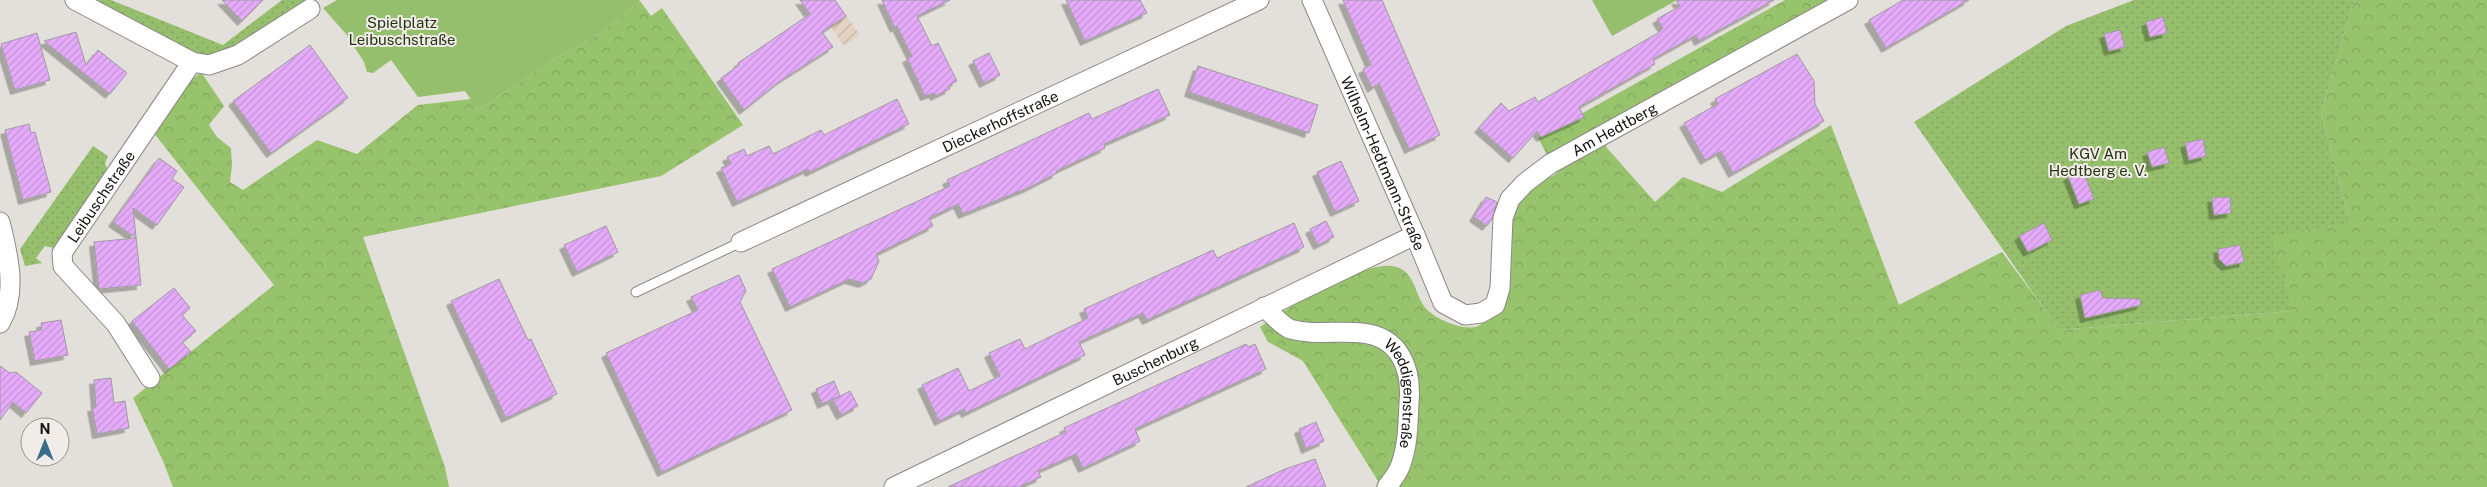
<svg xmlns="http://www.w3.org/2000/svg" width="2487" height="487" font-family="'Public Sans',sans-serif">
<style>
.industrial{fill:url(#industrial-furrows)}
.grass{fill:url(#grass-dots)}
.forest{fill:url(#forest-crowns)}
.park{fill:#96bf6d}
.building{fill:url(#building-hatch);stroke:#9e9b9f;filter:url(#shadow)}
.lines{fill:none;stroke-linecap:round;stroke-linejoin:round}
.lane-casing{stroke:#8c8884;stroke-width:11}
.street-casing{stroke:#8c8884;stroke-width:21}
.lane{stroke:#fff;stroke-width:9}
.street{stroke:#fff;stroke-width:19}
.labels{text-anchor:middle;dominant-baseline:central;stroke-width:4;stroke-linejoin:round;paint-order:stroke}
.park-label{font-size:15px;fill:#243511;stroke:#f1ece8}
.street-label{font-size:15px;fill:#131210;stroke:#f1ece8}
</style>
<defs>
<pattern id="industrial-furrows" width="10" height="10" patternUnits="userSpaceOnUse" patternTransform="scale(1.25)"><rect width="10" height="10" fill="#e4d3c2"/><path d="M-1 1l2-2M0 10L10 0M9 11l2-2" fill="none" stroke="#c3b4a6"/></pattern>
<pattern id="grass-dots" width="8" height="8" patternUnits="userSpaceOnUse" patternTransform="scale(1.25)"><rect width="8" height="8" fill="#96bf6d"/><path d="M2 2h.1M6 6h.1" fill="none" stroke="#80a35d" stroke-width="1.8" stroke-linecap="round"/></pattern>
<pattern id="forest-crowns" width="20" height="18" patternUnits="userSpaceOnUse" patternTransform="scale(1.25)"><rect width="20" height="18" fill="#97c36c"/><path d="M2 6a3 3 0 1 1 6 0M12 15a3 3 0 1 1 6 0" fill="none" stroke="#81a65d"/></pattern>
<pattern id="building-hatch" width="6" height="6" patternUnits="userSpaceOnUse" patternTransform="scale(1.25)"><rect width="6" height="6" fill="#e5abfa"/><path d="M-1 1l2-2M0 6l6-6M5 7l2-2" fill="none" stroke="#c492d5"/></pattern>
<filter id="shadow"><feDropShadow dx="-4.5" dy="4.5" stdDeviation="0" flood-color="#0004"/></filter>
</defs>
<rect width="100%" height="100%" fill="#e3dfdb"/>
<path class="industrial" d="M812,0H835L860,35L844,46Z"/>
<path class="grass" d="M91,0H111L223,45L282,0H316L278,20L229,53L201,59Z
M2134,0H2354L2321,113L2350,223L2292,311L2059,330L1914,122L2066,26Z
M93,146L108,156L105,163L108,171L54,248L45,246L36,258L42,263L25,266L20,249Z"/>
<path class="forest" d="M1785,0H1832L1600,131L1607,148L1655,202L1683,177L1722,192L1831,125L1899,305L2002,252L2060,330L2292,311L2271,236L2350,223L2321,113L2354,0H2487V487H1376L1378,481L1303,361L1268,342L1260,327C1286,308 1361,261 1393,266C1414,270 1414,291 1424,306C1432,318 1464,332 1478,326C1484,323 1491,316 1496,311C1500,284 1506,206 1527,190C1536,183 1548,179 1557,173L1538,138Z
M640,1L651,16L662,8L743,125L661,176L363,237L445,467L449,487H173L163,461L133,398L274,285L153,132L184,86L201,72L224,106L209,125L217,137L231,148L232,166L230,182L243,190L317,140L357,154L418,105L471,99L478,110L554,59L601,33Z"/>
<path class="park" d="M337,0H639L640,1L601,33L554,59L478,110L465,91L418,97L391,60L373,73L367,72L364,62L346,34L323,8Z
M1592,0H1677L1612,36Z"/>
<path class="building" d="M222,0H263L242,21Z
M800,0H835L846,16L822,32L833,47L780,81L744,110L721,78L739,65L738,63L810,14Z
M882,0H950L917,16L932,46L938,43L957,81L948,86L950,89L935,96L934,93L925,96L907,58L912,56L897,26L895,28Z
M1066,0H1140L1147,13L1085,41Z
M1343,0H1382L1440,135L1409,149L1379,83L1372,88L1363,69L1371,65Z
M1676,0H1774L1699,41L1696,35L1653,59L1655,64L1579,107L1584,117L1541,137L1537,131L1513,158L1479,128L1501,103L1509,111L1535,97L1538,102L1658,33L1663,28L1657,19L1680,6Z
M1903,0H1969L1886,48L1869,20Z
M2163,17L2167,33L2150,37L2146,22Z
M2120,30L2125,47L2109,51L2104,34Z
M76,32L86,65L98,50L127,73L110,94L44,41Z
M37,33L50,80L15,90L1,44Z
M310,45L348,98L271,153L233,101Z
M989,53L1000,75L984,83L973,61Z
M1797,54L1814,81L1815,104L1824,121L1733,173L1721,151L1705,160L1684,123L1718,104L1715,99Z
M1198,66L1318,105L1309,133L1189,92Z
M1158,89L1170,115L1104,144L1105,148L1056,171L1057,173L1030,187L963,214L958,204L929,218L933,226L876,254L879,261L871,279L863,283L849,279L790,307L772,269L950,186L947,180L1089,113L1092,119Z
M897,99L909,124L810,172L808,169L737,202L721,168L731,164L727,157L744,149L747,156L769,146L773,154L821,130L824,135Z
M29,124L31,133L35,132L51,192L23,200L5,130Z
M2203,139L2206,156L2189,160L2185,143Z
M2164,147L2169,163L2152,167L2147,152Z
M159,158L177,171L172,179L184,187L157,225L133,208L141,285L99,289L94,242L136,238L113,222Z
M1341,161L1359,201L1335,212L1317,172Z
M2083,171L2094,199L2079,204L2068,176Z
M1486,197L1497,202L1492,219L1487,226L1474,217Z
M2230,197L2231,213L2214,215L2212,198Z
M1326,221L1334,237L1318,245L1310,229Z
M1294,223L1304,247L1147,320L1143,313L1079,342L1085,355L966,413L964,409L939,421L922,385L958,368L969,391L1000,376L989,353L1020,339L1025,349L1088,318L1084,309L1213,250L1217,258Z
M2044,223L2052,240L2028,252L2019,236Z
M606,226L618,252L577,272L564,245Z
M2240,245L2244,262L2226,266L2219,259L2218,249Z
M739,275L746,291L740,302L792,410L662,472L606,353L698,310L691,297Z
M499,279L528,340L531,339L557,394L506,418L451,301Z
M174,288L190,308L182,315L196,331L182,342L191,352L169,369L132,321Z
M2100,290L2103,298L2140,299L2141,305L2085,318L2080,295Z
M61,320L68,355L35,361L29,332L42,330L41,323Z
M1246,344L1248,347L1255,344L1266,369L1135,429L1140,441L1083,468L1076,454L1038,471L1041,477L1019,487H948L1066,432L1064,428L1079,421Z
M0,366L10,373L16,372L42,393L26,413L13,402L0,420Z
M111,378L114,403L125,401L129,428L97,434L92,407H96L94,380Z
M834,381L840,396L822,404L816,389Z
M850,391L858,406L841,415L833,400Z
M1316,422L1324,441L1306,449L1299,429Z
M1315,459L1326,487H1246L1285,469Z"/>
<g class="lines">
<g class="lane-casing">
<path id="lane" d="M636,292L741,242"/>
</g>
<g class="street-casing">
<g id="street">
<path d="M75,0L192,62L209,65L238,55L310,9"/>
<path id="s1" d="M1312,0L1415,235L1443,303L1465,315L1481,313L1495,305L1500,288L1503,218L1510,199L1525,183L1550,164L1848,0"/>
<path d="M0,222C8,254 18,293 0,323"/>
<path id="s2" d="M741,242L1259,0"/>
<path id="s3" d="M1264,307C1271,313 1281,325 1290,329C1314,336 1338,330 1362,333C1401,337 1412,370 1409,403C1408,423 1408,445 1401,464C1399,472 1392,480 1387,487"/>
<path id="s4" d="M150,378L116,324L63,266L62,253L192,62"/>
<path id="s5" d="M894,487L1415,235"/>
</g>
</g>
<use href="#lane" class="lane"/>
<use href="#street" class="street"/>
</g>
<g class="labels">
<g class="park-label">
<text x="402" y="22">Spielplatz<tspan x="402" dy="17">Leibuschstraße</tspan></text>
<text x="2098" y="153">KGV Am<tspan x="2098" dy="17">Hedtberg e. V.</tspan></text>
</g>
<g class="street-label">
<text stroke="none"><textPath href="#s2" startOffset="286">Dieckerhoffstraße</textPath></text>
<text stroke="none"><textPath href="#s1" startOffset="622">Am Hedtberg</textPath></text>
<text stroke="none"><textPath href="#s1" startOffset="178">Wilhelm-Hedtmann-Straße</textPath></text>
<text stroke="none"><textPath href="#s4" startOffset="224">Leibuschstraße</textPath></text>
<text stroke="none"><textPath href="#s5" startOffset="290">Buschenburg</textPath></text>
<text stroke="none"><textPath href="#s3" startOffset="190">Weddigenstraße</textPath></text>
</g>
</g>
<g transform="translate(45 442)"><circle r="24" fill="#f1ece8" stroke="#989592"/>
<path d="M0-4L9 19L0 12L-9 19Z" fill="#386e8a"/>
<text y="-8" font-size="14" font-weight="bold" text-anchor="middle" fill="#131210">N</text>
</g>
</svg>
